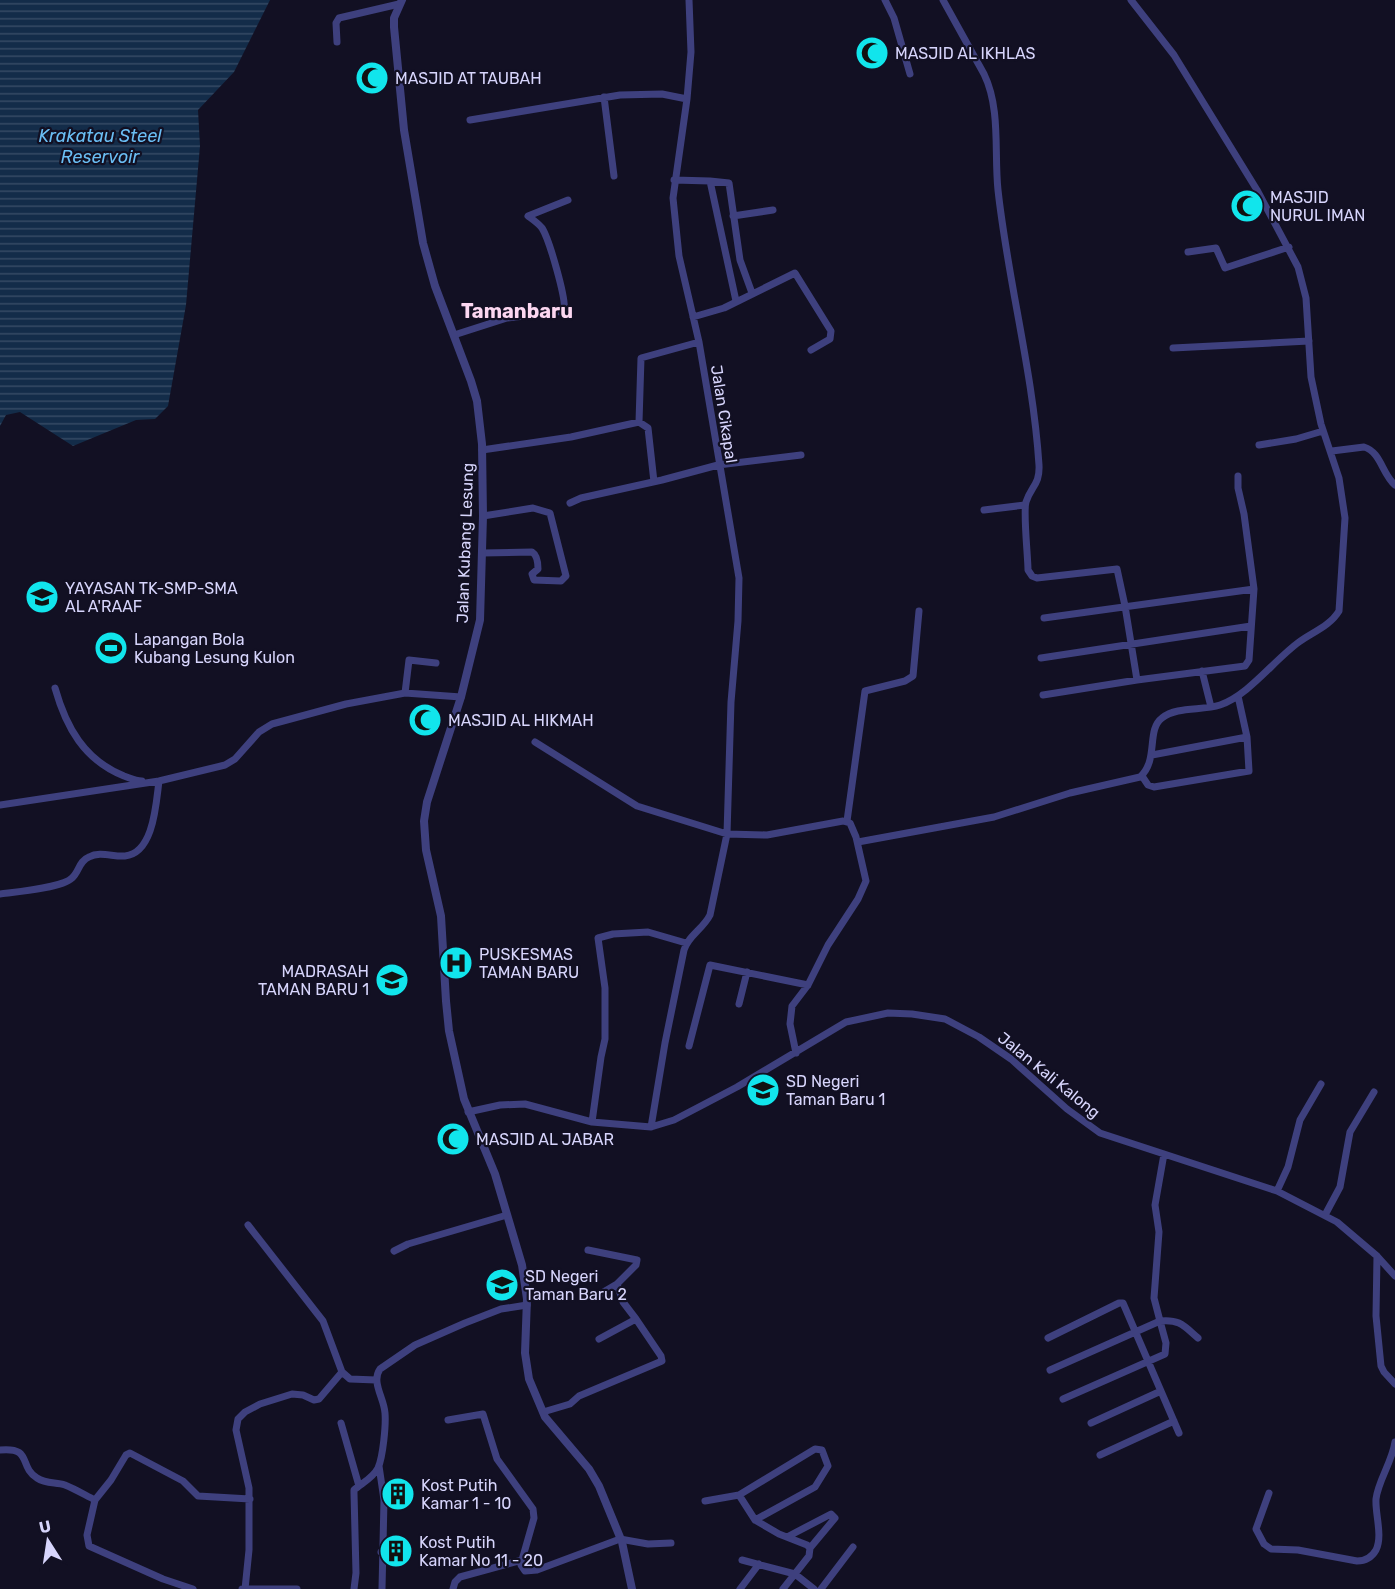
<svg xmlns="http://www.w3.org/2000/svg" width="1395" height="1589" font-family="Rubik,sans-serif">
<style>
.water{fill:url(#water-rules)}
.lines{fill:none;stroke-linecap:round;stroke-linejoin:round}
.minor{stroke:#3e407e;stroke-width:7}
.tertiary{stroke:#3e407e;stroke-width:8}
.labels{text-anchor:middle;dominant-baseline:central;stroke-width:4.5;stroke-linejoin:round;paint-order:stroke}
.poi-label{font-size:16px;fill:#d7d5fc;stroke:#121023;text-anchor:start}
.street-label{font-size:16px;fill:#d7d5fc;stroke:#121023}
.water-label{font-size:18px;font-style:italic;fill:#6abef4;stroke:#121023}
.quarter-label{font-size:20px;font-weight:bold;fill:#fcd7f1;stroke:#121023}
</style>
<defs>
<pattern id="water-rules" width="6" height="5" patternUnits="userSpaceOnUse" patternTransform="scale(1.5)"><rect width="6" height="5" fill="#132c49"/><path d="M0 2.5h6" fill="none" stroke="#354a64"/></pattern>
</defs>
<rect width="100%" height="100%" fill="#121023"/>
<path class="water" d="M0,0H270L234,72L198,110L200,146L186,305L168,406L155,419L136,420L73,446L20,412L6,415L0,426Z"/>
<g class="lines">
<path class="minor" d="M885,0L894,18L910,74
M943,0L984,74C1001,109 994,153 998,190C1008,282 1033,372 1039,465C1040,485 1031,486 1026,502C1023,512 1028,557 1028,570L1032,576L1037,578L1117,569L1125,606L1137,680
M337,42L336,23L339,18L399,4
M604,97L614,176
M470,120L620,95L662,94L687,99
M674,180L710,181L736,301
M710,181L729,183L740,260L752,293
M733,216L773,210
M1188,252L1216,248L1225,268L1289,247
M693,317L724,308L795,273L831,331L830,339L811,350
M454,335L507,318L564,311C567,300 549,239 542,228C538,223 532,219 528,216L568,200
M1173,348L1309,341
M639,422L648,428L654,482
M1259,445L1296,439L1323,431
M482,450L571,437L639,422L641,358L699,342
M1332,451L1364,447C1381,452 1382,474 1395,485
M1238,476V488L1244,514L1254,589
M570,503L581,498L662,480L718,465L801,455
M984,510L1025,505
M482,553L532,552C537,555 538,563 538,569L532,574L534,580L561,581L566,576L550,513L533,508L483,516
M1041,658L1251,626
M1202,671L1211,707
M55,688C66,727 84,760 124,776C130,778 135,781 142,781
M405,693L409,660L436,663
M1043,695L1137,680L1245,666L1249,660L1254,589L1044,618
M535,742L637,806L727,834L767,835L843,821L850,823L856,837L866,881L858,899L828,945L808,985L792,1006L790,1024L796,1053
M1152,755L1247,737
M1142,776L1148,785L1154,787L1249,771L1247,737L1238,696
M0,805L159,781L225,765L235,759L259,732L272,724L346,704L405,693L461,697
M847,821L865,691L905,681L913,676L919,611
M858,842L994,817L1070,793L1140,777C1159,760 1146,730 1162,718C1177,706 1202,711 1220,705C1249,695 1274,660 1299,642C1313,632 1330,626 1339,611L1345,518L1339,478L1321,424L1311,377L1306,298L1298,267L1257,190L1174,55L1131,0
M0,894C15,892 62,888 72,878C79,872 79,861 89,857C100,851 113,857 125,856C154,853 156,803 159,781
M739,1004L747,972
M689,1046L710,965L808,985
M468,1112L500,1105L525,1104L592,1122L651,1127L674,1120L737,1087L846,1022L888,1013L912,1014L945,1019L979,1037L1011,1059L1067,1109L1100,1133L1277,1191L1337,1222L1377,1256L1395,1276
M592,1122L601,1057L605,1039V988L598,938L613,934L648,932L686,943
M651,1127L665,1043L684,950C688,936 703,929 710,915L727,834L731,702L738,621L739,578L699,342L679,256L673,198L687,99L691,52L689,0
M1164,1154L1155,1205L1159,1232L1154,1298L1160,1321C1180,1319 1184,1326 1198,1338
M1277,1191L1288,1167L1300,1120L1321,1084
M1325,1215L1340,1187L1350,1132L1374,1092
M248,1225L323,1321L342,1372L350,1379L376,1380
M588,1250L637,1260L636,1265L617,1284L623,1302L636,1319
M394,1251L408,1244L507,1215
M1377,1256L1376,1316L1381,1366L1384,1372L1395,1384
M595,1297L617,1284
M1048,1338L1119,1303H1123L1179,1433
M1050,1370L1160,1321L1166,1343L1165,1354L1063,1399
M543,1412L570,1404L579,1396L662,1361L661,1356L636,1319L599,1339
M448,1420L483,1414L497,1459L533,1509L534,1518L522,1560L521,1565L525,1571L537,1570L620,1539L648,1544L671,1543
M341,1423L359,1486
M1091,1423L1161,1391
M0,1450C33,1447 18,1466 37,1478C46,1484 56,1482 65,1485C75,1489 85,1495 95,1500L87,1535L89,1546L163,1579L193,1589
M1100,1455L1174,1421
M379,1466L384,1500L382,1589
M1269,1493L1256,1529L1264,1544L1271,1549L1298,1550L1357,1561C1365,1561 1372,1557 1376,1550C1383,1536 1375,1514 1376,1499C1378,1481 1392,1462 1395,1442
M95,1500L111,1480L126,1455L130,1453L183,1481L198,1496L250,1499
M705,1501L739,1495
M755,1520L815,1487L828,1466L822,1450L815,1449L739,1495L755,1520L779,1534L807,1545L810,1548L809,1556L783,1589
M787,1537L831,1514L835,1518L810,1548
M381,1552L397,1554
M742,1560L795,1574L814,1589
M242,1589H297
M245,1589L249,1550V1488L236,1430L238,1419L245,1412L260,1404L292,1394L303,1395L314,1400L319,1399L342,1372
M354,1589L356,1573L354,1493V1490C362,1483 373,1478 378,1468C383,1457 386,1425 385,1413C384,1398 371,1382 380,1369L415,1345L465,1323L501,1309L527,1305
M453,1589L455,1582L460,1577L522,1560
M740,1589L759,1564
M821,1589L853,1547"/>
<path class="tertiary" d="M402,0L394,18V27L404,130L423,243L435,286L471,381L477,401L482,444L483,516L480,620L461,697L427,802L424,821L426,850L441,916L446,1001L449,1031L464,1099L495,1174L522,1265L527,1299L525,1353L529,1379L545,1417L589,1469L599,1486L622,1542L632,1589"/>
</g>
<defs>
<g id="mosque-disc" transform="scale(1.725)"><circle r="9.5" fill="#11e5ec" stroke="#121023"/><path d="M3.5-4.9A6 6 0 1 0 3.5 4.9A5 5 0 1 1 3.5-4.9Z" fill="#111"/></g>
<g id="school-disc" transform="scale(1.725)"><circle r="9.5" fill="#11e5ec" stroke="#121023"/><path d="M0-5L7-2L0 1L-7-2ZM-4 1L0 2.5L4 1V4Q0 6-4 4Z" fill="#111"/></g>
<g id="stadium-disc" transform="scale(1.725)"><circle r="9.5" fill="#11e5ec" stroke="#121023"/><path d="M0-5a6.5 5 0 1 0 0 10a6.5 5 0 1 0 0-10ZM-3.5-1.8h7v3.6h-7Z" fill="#111"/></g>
<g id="hospital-disc" transform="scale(1.725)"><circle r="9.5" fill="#11e5ec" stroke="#121023"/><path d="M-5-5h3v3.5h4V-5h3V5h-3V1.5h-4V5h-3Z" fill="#111"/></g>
<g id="building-disc" transform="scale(1.725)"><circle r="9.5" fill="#11e5ec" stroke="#121023"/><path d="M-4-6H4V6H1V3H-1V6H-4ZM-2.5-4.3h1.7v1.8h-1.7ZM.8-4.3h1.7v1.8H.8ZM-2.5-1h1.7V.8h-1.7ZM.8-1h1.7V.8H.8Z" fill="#111"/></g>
</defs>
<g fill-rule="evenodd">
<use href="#mosque-disc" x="872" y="53"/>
<use href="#mosque-disc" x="372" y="78"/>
<use href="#mosque-disc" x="1247" y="206"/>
<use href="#school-disc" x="42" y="597"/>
<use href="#stadium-disc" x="111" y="648"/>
<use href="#mosque-disc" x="425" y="720"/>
<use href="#hospital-disc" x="456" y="963"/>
<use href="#school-disc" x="392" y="980"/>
<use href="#school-disc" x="763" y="1090"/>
<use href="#mosque-disc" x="453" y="1139"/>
<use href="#school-disc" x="502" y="1285"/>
<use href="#building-disc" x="398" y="1494"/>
<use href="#building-disc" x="396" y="1551"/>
</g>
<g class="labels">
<g class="poi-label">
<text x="895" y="53">MASJID AL IKHLAS</text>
<text x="395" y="78">MASJID AT TAUBAH</text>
<text x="1270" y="197">MASJID<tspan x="1270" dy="18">NURUL IMAN</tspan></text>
<text x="65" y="588">YAYASAN TK-SMP-SMA<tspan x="65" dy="18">AL A'RAAF</tspan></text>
<text x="134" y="639">Lapangan Bola<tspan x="134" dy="18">Kubang Lesung Kulon</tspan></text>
<text x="448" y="720">MASJID AL HIKMAH</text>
<text x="479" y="954">PUSKESMAS<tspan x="479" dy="18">TAMAN BARU</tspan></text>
<text x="369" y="971" text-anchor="end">MADRASAH<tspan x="369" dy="18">TAMAN BARU 1</tspan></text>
<text x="786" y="1081">SD Negeri<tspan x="786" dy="18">Taman Baru 1</tspan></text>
<text x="476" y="1139">MASJID AL JABAR</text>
<text x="525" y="1276">SD Negeri<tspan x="525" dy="18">Taman Baru 2</tspan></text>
<text x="421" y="1485">Kost Putih<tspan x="421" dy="18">Kamar 1 - 10</tspan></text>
<text x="419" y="1542">Kost Putih<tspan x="419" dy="18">Kamar No 11 - 20</tspan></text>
</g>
<g class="street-label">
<text transform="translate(724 414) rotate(81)">Jalan Cikapal</text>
<text transform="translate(465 543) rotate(-88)">Jalan Kubang Lesung</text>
<text transform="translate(1049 1075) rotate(39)">Jalan Kali Kalong</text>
</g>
<g class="water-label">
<text x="100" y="136">Krakatau Steel<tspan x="100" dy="21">Reservoir</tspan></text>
</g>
<g class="quarter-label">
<text x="517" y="311">Tamanbaru</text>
</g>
</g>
<g transform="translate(48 1541) rotate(348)" stroke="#121023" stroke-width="4.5" paint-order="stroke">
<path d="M0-4.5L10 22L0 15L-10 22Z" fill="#d7d5fc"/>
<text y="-9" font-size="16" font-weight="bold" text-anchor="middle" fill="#d7d5fc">U</text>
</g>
</svg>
